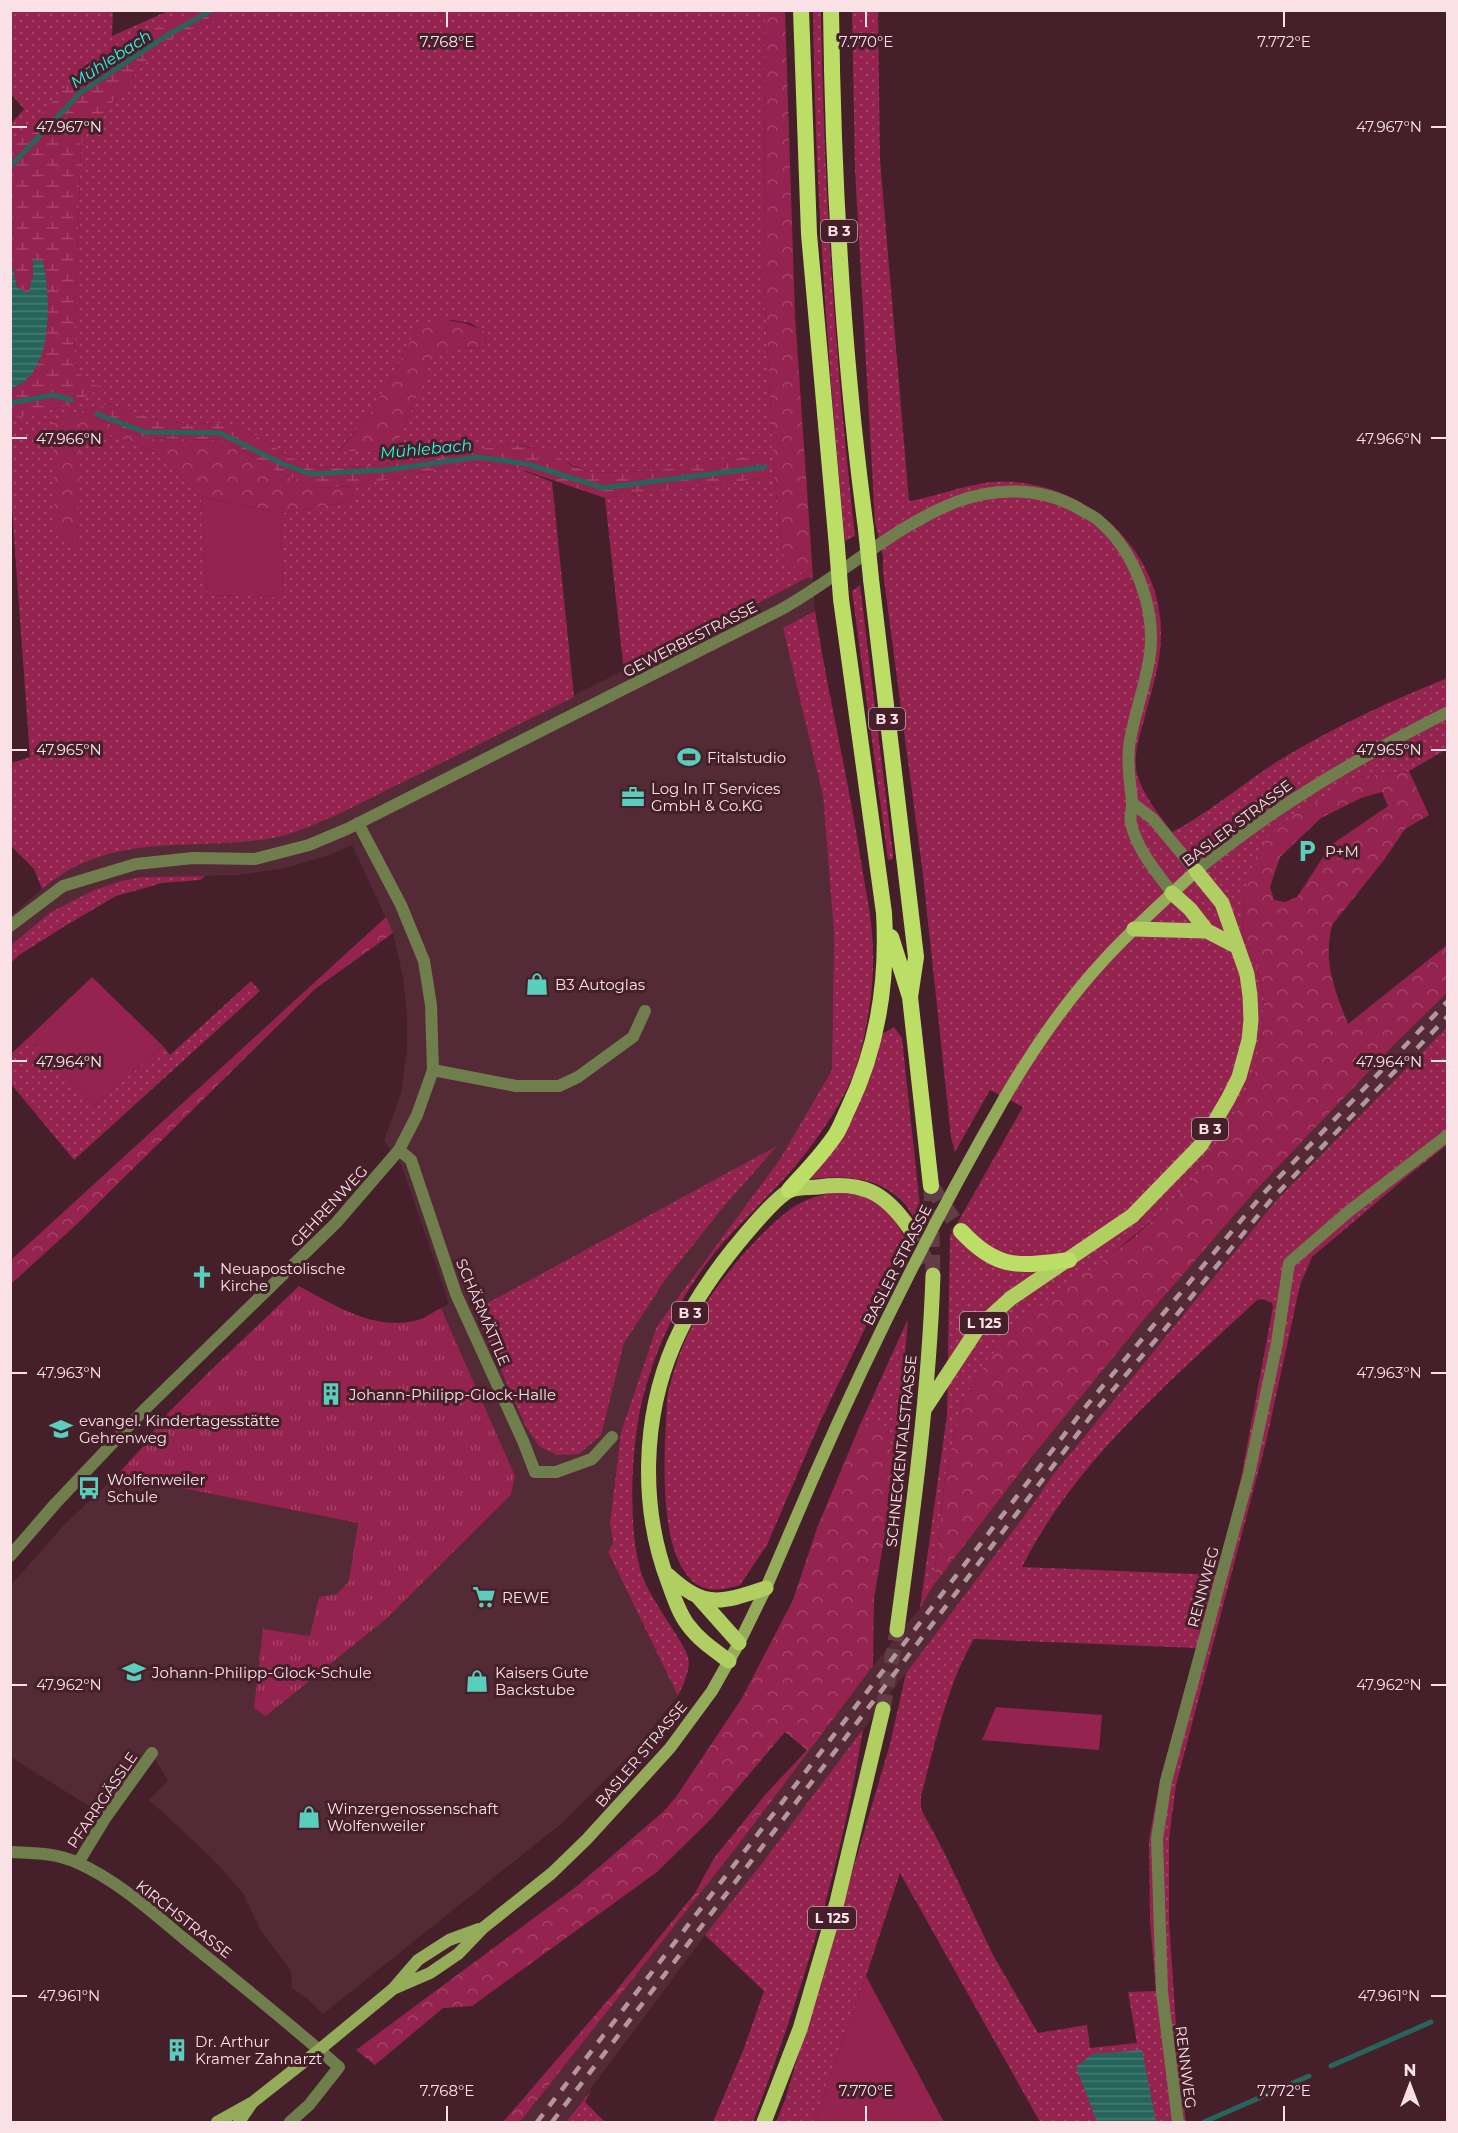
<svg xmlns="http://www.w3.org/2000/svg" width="1458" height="2133" font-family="Montserrat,sans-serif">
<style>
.built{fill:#552a37}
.grass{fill:url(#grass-dots);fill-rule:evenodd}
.forest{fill:url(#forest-crowns);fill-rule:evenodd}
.wetland{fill:url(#wetland-marsh)}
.park{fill:url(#park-tufts)}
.garden{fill:#95234f}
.water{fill:url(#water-rules)}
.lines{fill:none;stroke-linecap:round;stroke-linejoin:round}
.stream{stroke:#27655c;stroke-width:5}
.primary-tunnel{stroke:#603d47;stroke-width:15;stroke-dasharray:15 8;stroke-linecap:butt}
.trunk-tunnel{stroke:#603d47;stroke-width:16;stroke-dasharray:16 8;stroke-linecap:butt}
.minor{stroke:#6f7e4c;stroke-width:12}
.tertiary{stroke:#6f7e4c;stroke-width:12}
.secondary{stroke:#94ab59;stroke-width:12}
.primary{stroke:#b0ce62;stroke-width:15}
.trunk{stroke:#bcde66;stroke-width:16}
.rail{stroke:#b4979e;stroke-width:4.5;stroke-dasharray:10 10;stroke-linecap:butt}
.secondary-bridge{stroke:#94ab59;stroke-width:12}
.trunk-bridge{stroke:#bcde66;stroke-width:16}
.ticks{fill:none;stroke:#fae1e6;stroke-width:2}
.labels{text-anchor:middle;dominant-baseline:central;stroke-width:6;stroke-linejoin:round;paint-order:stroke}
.shield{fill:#45202b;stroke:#c4a7ae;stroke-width:1.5}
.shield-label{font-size:14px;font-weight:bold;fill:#fae1e6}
.street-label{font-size:15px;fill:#fae1e6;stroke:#45202b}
.poi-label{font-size:15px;fill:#fae1e6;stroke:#45202b;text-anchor:start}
.water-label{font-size:16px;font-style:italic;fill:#27fce4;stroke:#45202b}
.ticks-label{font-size:15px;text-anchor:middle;fill:#fae1e6;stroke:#45202b;stroke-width:6;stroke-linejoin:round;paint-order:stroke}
</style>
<defs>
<pattern id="grass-dots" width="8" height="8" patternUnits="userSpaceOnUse" patternTransform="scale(1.5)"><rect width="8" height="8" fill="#95234f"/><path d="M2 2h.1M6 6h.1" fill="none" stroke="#a54368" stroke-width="1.8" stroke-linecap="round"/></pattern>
<pattern id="forest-crowns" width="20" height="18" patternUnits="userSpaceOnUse" patternTransform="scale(1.5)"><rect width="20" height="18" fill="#95234f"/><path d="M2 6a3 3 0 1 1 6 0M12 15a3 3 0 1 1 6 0" fill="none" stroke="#a54368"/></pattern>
<pattern id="wetland-marsh" width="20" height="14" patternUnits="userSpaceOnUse" patternTransform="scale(1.5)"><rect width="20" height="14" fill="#95234f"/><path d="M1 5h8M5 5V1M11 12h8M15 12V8" fill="none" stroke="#a54368"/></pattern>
<pattern id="park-tufts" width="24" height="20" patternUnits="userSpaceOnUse" patternTransform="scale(1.5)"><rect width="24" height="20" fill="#95234f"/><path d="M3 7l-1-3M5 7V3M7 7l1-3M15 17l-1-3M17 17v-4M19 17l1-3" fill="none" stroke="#a54368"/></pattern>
<pattern id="water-rules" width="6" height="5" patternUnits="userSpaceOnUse" patternTransform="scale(1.5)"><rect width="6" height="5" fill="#27655c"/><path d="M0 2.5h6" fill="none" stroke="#477b73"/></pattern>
</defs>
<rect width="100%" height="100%" fill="#45202b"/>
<path class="built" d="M807,578H813L815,611L783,628L823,796L834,933L832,1070L780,1159L657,1326L621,1432L610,1523L613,1543L608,1553L678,1696L632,1753L562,1823L323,2014L308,1999L292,1988L291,1971L261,1931L243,1893L209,1855L149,1800L168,1780L152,1754L106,1817L11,1757V1585L66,1523L117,1475L358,1523L349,1581L337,1595L310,1636L263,1629L266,1716L386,1619L511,1495L515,1476L441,1308L448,1304L446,1293L401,1164L384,1141L401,1093L407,1050V1015L403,977L393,933L352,845L332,854L286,868L239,875L142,877L121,881L94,890L51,912L11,945V916L55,878L89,859L126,848L165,844L234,842L275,837L304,829L337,815Z
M1447,993V1027L1276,1201L1053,1475L1031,1507L763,1862L705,1935L566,2122H520L739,1844L873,1666L920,1608L933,1586L1006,1489L1147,1316L1257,1189L1395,1044Z"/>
<path class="grass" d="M10,11H113L112,36L168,11H195L150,32L48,108L11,148V124L24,109L11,94Z
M235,11H765L764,281L774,477L784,557L807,578L624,672L605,498L766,478L764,463L758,454L654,471L592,473L531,447L512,444L372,466L321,468L292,458L248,431L223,423L195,424L160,421L110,404L79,412L53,422L77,547L80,433L104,432L155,452L201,497L207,595L283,597L281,513L350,502L356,486L475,462L514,467L552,482L574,697L337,815C317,823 295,834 273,838C190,852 113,829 42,889L34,869L11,846V763L30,757L11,496L10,419L70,405L100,388L83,379L74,360L81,141L150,56V48L228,15ZM452,320L470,323L486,332L485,347L453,348L432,359L394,452L339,450L370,414L395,371L417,328Z
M813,11H821C824,186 835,361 855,536L845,541C828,365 815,188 813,11Z
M852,11H878L880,160L909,501C945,495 978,478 1016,482C1095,490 1162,554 1161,635C1161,664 1151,692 1144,720C1139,737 1133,756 1137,774C1143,796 1159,814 1172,832C1211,812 1245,781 1283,758C1335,727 1391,700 1448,678L1447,749L1409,771L1358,777L1281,824L1243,894L1244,939L1254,957L1264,997L1262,1032L1256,1068L1248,1089L1230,1125L1203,1168L1165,1209L988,1359L962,1401L945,1477L933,1586L920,1608L947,1415L950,1236L1023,1107L990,1090L955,1152L951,1137L923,875L883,572V556L875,522L855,170Z
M860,585L893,855V859L888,860L852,591Z
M815,611C828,695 848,777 861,861C866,892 873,923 873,954C874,986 868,1023 860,1054C852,1086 833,1116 814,1142C790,1176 759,1204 731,1234C684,1285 652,1349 639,1416C631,1460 628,1533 642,1575C649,1595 666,1618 677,1636C681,1643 686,1650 688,1657C691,1670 683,1685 678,1696L608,1552L613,1543L610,1523L621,1432L657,1326L780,1159L832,1070L834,933L823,796L783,628Z
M205,876L200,880L162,883L116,896L65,926L19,955L11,963V945L51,912L94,890L121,881L142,877Z
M251,981L260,991L74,1160L11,1084V1054L29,1037L94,1106L163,1046L170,1055Z
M894,1027L902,1038L921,1216L917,1223C913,1217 909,1208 904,1203C877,1175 844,1176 808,1179L882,1034Z
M1447,1027V1145L1410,1174L1312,1257L1300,1285L1266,1442L1176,1785L1169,1839V1920L1177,2041L1186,2122H1040L900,1873L866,1976L814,2122H776L785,2100L890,1744L906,1673L1031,1507L1053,1475L1276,1201ZM1263,1299L1272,1303L1273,1307L1242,1473L1218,1575L1022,1567C1075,1461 1171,1381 1257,1300ZM974,1639L1197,1648L1160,1780L1149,1840L1150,1921L1156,1991L1128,1992L1137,2043L1090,2048L1087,2025L1038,2033L993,1955L944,1852L921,1809V1796C935,1745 947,1684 974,1639Z
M777,1146L725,1205L665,1280L624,1343L601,1435L579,1454L557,1455L539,1446L525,1425L475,1310Z
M830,1193C849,1193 871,1194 885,1208C894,1217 901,1231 907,1241L820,1422L767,1545L740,1585C720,1591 701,1594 687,1575C660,1541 664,1462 666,1420C667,1410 666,1398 669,1389C673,1373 678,1356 685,1341C704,1297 753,1237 792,1208C804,1200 816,1196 830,1193Z
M908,1319L895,1475L888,1428L877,1421L860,1425Z
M863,1729C842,1864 801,1995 753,2122H713L743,2051L764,1991L705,1935L763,1862Z
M591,2090L585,2102L605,2122H566Z"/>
<path class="forest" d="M765,11H785L795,315L813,578H807L784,557L774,477L764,281Z
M432,320C453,320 468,322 486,332L485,347L453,348L432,359L394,452L339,451L370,414L395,371L417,328Z
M79,412L146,438L223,440L280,473L315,488L356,486L350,502L281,513L201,497L155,452L104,432L81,433L77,547L55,530L53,422Z
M1409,771L1429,815L1405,829L1384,860L1332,925C1323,962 1334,989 1348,1024L1447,945V993L1395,1044L1257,1189L1147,1316L1031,1458L933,1586L945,1477L962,1401L988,1359L1010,1334L1034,1311L1129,1241L1165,1209L1203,1168L1230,1125L1248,1089L1256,1068L1262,1032L1264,997L1254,957L1244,939L1243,894L1253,863L1266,840L1281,824L1300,811L1358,777ZM1382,792L1388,806L1331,845L1297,897L1285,902L1274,900L1270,887L1280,857L1321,818L1361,798Z
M386,917L393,933L315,989L77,1224L11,1284V1260Z
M877,1421L888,1428L895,1475L874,1598L873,1666L739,1844L520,2122H503L615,1992L695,1893L714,1858L765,1795L807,1750L785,1732L711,1819L657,1872L472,2006L443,2008L375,2065L356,2050L577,1886L664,1811L676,1797L742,1698L793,1600L817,1528L860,1425Z"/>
<path class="wetland" d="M195,11H235L228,15L151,48L150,56L81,141L74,360L83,379L101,388L70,405L11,419V389L27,379L40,360L33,260V276L29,294L17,287L13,268L11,266L10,148L95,55Z
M110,404L160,421L195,424L223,423L248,431L292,458L321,468L372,466L512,444L548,451L571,465L592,473L654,471L758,454L764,463L767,478L605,498L514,467L475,462L356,486L315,488L280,473L223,440L146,438L79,412Z"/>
<path class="park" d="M299,1286C336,1306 377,1333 421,1319C428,1316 435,1311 441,1308L515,1476L511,1495L386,1619L266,1716L254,1708L263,1629L310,1636L319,1597L337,1594L349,1581L358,1523L117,1475L149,1440L158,1423L213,1368Z"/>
<path class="garden" d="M201,497L281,513L283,597L207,595Z
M92,977L163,1046L94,1106L29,1037Z
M996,1707L1102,1715L1099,1750L982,1740Z
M866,1976L944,2122H814Z"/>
<path class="water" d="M33,259L43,261C50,293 53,354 27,379C23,383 15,386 11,389V266L13,268L17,287L28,293L33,276Z
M1142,2050L1156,2122H1097L1076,2067L1092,2054Z"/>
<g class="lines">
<path class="stream" d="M10,167L80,93L166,36L212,10
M10,403L53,395L71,400
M97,414L145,432L220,433L283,464L310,474L385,470L478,457L527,464L603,488L765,467
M1331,2066L1431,2022
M1204,2122L1309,2076"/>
<path class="primary-tunnel" d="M931,1186L933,1275
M910,1229L927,1262
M883,1709L897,1630"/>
<path class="trunk-tunnel" d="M931,1186L961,1231"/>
<path class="minor" d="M1132,803L1153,819L1196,871
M10,926L63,886L136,864L193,858L255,859L309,845L347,829L782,609C839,577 896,525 956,502C995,487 1041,487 1078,508C1084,512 1092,515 1098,520C1134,550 1156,607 1150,654C1146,685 1133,716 1129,747C1127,768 1130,781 1132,801C1133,808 1129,816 1131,823C1137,850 1156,871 1172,893
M433,1070L516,1086H559L578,1077L633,1037L645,1011
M399,1150L411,1160L456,1294L523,1441L535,1472H556L592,1459L612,1437
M10,1556L55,1504L143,1411L336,1223L399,1150L417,1115L433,1070L431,1005L424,961L401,905L358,823
M10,1852C33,1853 57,1853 78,1863C116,1880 150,1910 182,1937C233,1978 284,2019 333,2062L339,2067L309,2105L290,2122
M78,1863L106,1817L152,1753
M1178,2122L1162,1992L1157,1839L1166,1781L1249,1474L1277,1343L1289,1263L1348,1212L1448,1135"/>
<path class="tertiary" d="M1196,871C1273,807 1359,757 1448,712"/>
<path class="secondary" d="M1005,1097C1033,1049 1066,1001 1104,960C1133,928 1165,900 1196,871
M393,1989L430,1973L458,1954L483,1928L552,1873L587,1839L670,1748L712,1691L739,1643L766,1588L814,1476
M217,2122L253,2102L319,2050L393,1989L418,1960L449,1940L479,1929
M239,2122L252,2103"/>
<path class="primary" d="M1172,893L1190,909L1207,931
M1134,929L1207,931L1236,946
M924,1410L978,1328L1011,1298L1132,1216L1201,1145L1228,1099L1239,1077L1249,1040L1251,1020L1250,996L1247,974L1222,903L1196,871
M668,1575C705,1609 721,1603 766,1588
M699,1598L739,1643
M897,1630C913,1512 929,1394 933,1275
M729,1661C714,1650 699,1640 688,1625C679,1613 674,1598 669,1584C640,1509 642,1418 674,1344C689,1309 710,1278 734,1248C744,1236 777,1195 791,1190C799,1187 810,1188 818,1187C863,1181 885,1192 910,1229
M764,2122L800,2029L837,1902L883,1709"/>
<path class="trunk" d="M801,10L809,234L837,547
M831,10C833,183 843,358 866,529
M871,579L916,957L910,997
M891,937L910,997L931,1186
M789,1190C805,1172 823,1154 836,1134C841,1126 844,1117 848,1109C878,1047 888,982 884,913L841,599
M961,1231C998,1271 1019,1266 1069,1260"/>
<path class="rail" d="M537,2122L1087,1405L1263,1194L1448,1001
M552,2122L1095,1411L1165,1329L1270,1201L1448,1016"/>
<path class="secondary-bridge" d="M814,1476C871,1346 934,1220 1005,1097"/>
<path class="trunk-bridge" d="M866,529L871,579
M837,547L841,599"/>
</g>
<path class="ticks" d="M447,12V27M866,12V27M1284,12V27M12,127H27M1431,127H1446M12,438H27M1431,438H1446M12,750H27M1431,750H1446M12,1061H27M1431,1061H1446M12,1373H27M1431,1373H1446M12,1685H27M1431,1685H1446M12,1996H27M1431,1996H1446M447,2106V2121M866,2106V2121M1284,2106V2121"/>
<defs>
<g id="stadium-bare" transform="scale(1.8)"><path d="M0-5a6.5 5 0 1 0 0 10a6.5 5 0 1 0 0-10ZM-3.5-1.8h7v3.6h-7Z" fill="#5acebd" stroke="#45202b" stroke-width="2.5" paint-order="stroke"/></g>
<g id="office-bare" transform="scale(1.8)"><path d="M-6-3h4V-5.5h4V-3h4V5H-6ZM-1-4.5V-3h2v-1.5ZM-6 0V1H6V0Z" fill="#5acebd" stroke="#45202b" stroke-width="2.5" paint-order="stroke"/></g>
<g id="parking-bare" transform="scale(1.8)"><path d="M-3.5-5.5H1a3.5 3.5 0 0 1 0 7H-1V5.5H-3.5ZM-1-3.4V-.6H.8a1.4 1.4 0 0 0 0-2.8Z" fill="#5acebd" stroke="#45202b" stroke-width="2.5" paint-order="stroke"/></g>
<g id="shop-bare" transform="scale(1.8)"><path d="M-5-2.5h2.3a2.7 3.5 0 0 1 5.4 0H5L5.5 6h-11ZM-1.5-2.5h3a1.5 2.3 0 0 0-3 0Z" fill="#5acebd" stroke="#45202b" stroke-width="2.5" paint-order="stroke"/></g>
<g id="church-bare" transform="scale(1.8)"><path d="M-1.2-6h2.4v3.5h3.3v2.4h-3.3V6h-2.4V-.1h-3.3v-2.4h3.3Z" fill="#5acebd" stroke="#45202b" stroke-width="2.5" paint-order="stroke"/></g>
<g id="building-bare" transform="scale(1.8)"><path d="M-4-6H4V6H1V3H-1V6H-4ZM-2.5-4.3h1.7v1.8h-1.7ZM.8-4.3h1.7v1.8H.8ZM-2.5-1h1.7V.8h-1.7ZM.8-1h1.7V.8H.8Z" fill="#5acebd" stroke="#45202b" stroke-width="2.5" paint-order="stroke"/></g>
<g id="school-bare" transform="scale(1.8)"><path d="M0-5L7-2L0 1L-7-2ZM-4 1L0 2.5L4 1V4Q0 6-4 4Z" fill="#5acebd" stroke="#45202b" stroke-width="2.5" paint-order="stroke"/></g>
<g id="bus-bare" transform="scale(1.8)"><path d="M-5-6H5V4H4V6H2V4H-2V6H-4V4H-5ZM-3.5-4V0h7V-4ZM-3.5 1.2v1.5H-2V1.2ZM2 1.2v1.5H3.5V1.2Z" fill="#5acebd" stroke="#45202b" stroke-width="2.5" paint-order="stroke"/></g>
<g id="supermarket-bare" transform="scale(1.8)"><path d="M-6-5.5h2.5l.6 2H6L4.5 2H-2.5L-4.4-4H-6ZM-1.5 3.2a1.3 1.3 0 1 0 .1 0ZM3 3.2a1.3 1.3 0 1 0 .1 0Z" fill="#5acebd" stroke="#45202b" stroke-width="2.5" paint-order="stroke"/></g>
</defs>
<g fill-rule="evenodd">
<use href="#stadium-bare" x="689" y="757"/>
<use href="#office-bare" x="633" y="797"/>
<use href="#parking-bare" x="1307" y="851"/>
<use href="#shop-bare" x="537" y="984"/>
<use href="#church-bare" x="202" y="1277"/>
<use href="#building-bare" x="331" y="1394"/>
<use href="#school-bare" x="61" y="1429"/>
<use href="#bus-bare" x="89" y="1488"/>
<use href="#supermarket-bare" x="484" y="1597"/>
<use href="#school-bare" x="134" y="1672"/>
<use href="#shop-bare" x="477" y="1681"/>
<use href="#shop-bare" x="309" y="1817"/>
<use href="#building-bare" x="177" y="2050"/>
</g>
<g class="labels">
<g class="shield">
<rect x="821" y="220" width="36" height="22" rx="4.5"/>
<rect x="869" y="708" width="36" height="22" rx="4.5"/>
<rect x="1192" y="1118" width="36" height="22" rx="4.5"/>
<rect x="672" y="1302" width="36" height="22" rx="4.5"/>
<rect x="960" y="1312" width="48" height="22" rx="4.5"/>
<rect x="808" y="1907" width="48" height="22" rx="4.5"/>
</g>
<g class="shield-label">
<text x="839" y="231">B 3</text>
<text x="887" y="719">B 3</text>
<text x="1210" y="1129">B 3</text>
<text x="690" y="1313">B 3</text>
<text x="984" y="1323">L 125</text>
<text x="832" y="1918">L 125</text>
</g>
<g class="street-label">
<text transform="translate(690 639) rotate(-27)">GEWERBESTRASSE</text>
<text transform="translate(1237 823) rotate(-37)">BASLER STRASSE</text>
<text transform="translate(329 1206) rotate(-47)">GEHRENWEG</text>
<text transform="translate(897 1265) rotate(-63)">BASLER STRASSE</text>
<text transform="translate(483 1312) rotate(67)">SCHÄRMÄTTLE</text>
<text transform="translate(901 1451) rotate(-84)">SCHNECKENTALSTRASSE</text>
<text transform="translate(1203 1587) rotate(-75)">RENNWEG</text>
<text transform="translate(641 1754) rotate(-50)">BASLER STRASSE</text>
<text transform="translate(102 1800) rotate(-56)">PFARRGÄSSLE</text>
<text transform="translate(184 1919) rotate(38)">KIRCHSTRASSE</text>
<text transform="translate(1186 2067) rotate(83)">RENNWEG</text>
</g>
<g class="poi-label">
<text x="707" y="757">Fitalstudio</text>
<text x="651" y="788">Log In IT Services<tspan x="651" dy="17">GmbH &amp; Co.KG</tspan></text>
<text x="1325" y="851">P+M</text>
<text x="555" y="984">B3 Autoglas</text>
<text x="220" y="1268">Neuapostolische<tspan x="220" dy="17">Kirche</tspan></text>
<text x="349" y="1394">Johann-Philipp-Glock-Halle</text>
<text x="79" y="1420">evangel. Kindertagesstätte<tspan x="79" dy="17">Gehrenweg</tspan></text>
<text x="107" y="1479">Wolfenweiler<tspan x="107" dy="17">Schule</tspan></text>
<text x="502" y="1597">REWE</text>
<text x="152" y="1672">Johann-Philipp-Glock-Schule</text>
<text x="495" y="1672">Kaisers Gute<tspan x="495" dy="17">Backstube</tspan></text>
<text x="327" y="1808">Winzergenossenschaft<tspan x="327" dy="17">Wolfenweiler</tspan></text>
<text x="195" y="2041">Dr. Arthur<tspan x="195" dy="17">Kramer Zahnarzt</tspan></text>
</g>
<g class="water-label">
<text transform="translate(111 59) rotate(-33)">Mühlebach</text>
<text transform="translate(426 449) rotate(-5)">Mühlebach</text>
</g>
</g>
<g class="ticks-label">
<text x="447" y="47">7.768°E</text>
<text x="866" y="47">7.770°E</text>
<text x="1284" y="47">7.772°E</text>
<text x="69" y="132">47.967°N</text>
<text x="1389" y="132">47.967°N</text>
<text x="69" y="444">47.966°N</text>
<text x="1389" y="444">47.966°N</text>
<text x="69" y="755">47.965°N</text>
<text x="1389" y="755">47.965°N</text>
<text x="69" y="1067">47.964°N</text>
<text x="1389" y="1067">47.964°N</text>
<text x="69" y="1378">47.963°N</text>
<text x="1389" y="1378">47.963°N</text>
<text x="69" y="1690">47.962°N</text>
<text x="1389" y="1690">47.962°N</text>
<text x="69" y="2001">47.961°N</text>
<text x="1389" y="2001">47.961°N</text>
<text x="447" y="2096">7.768°E</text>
<text x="866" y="2096">7.770°E</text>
<text x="1284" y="2096">7.772°E</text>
</g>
<rect width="1458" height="2133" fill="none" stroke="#fae1e6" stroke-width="24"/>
<g transform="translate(1410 2085)" stroke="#45202b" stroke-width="4.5" paint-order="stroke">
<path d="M0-4.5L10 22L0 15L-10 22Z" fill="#fae1e6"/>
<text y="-9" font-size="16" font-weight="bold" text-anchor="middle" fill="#fae1e6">N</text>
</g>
</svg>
